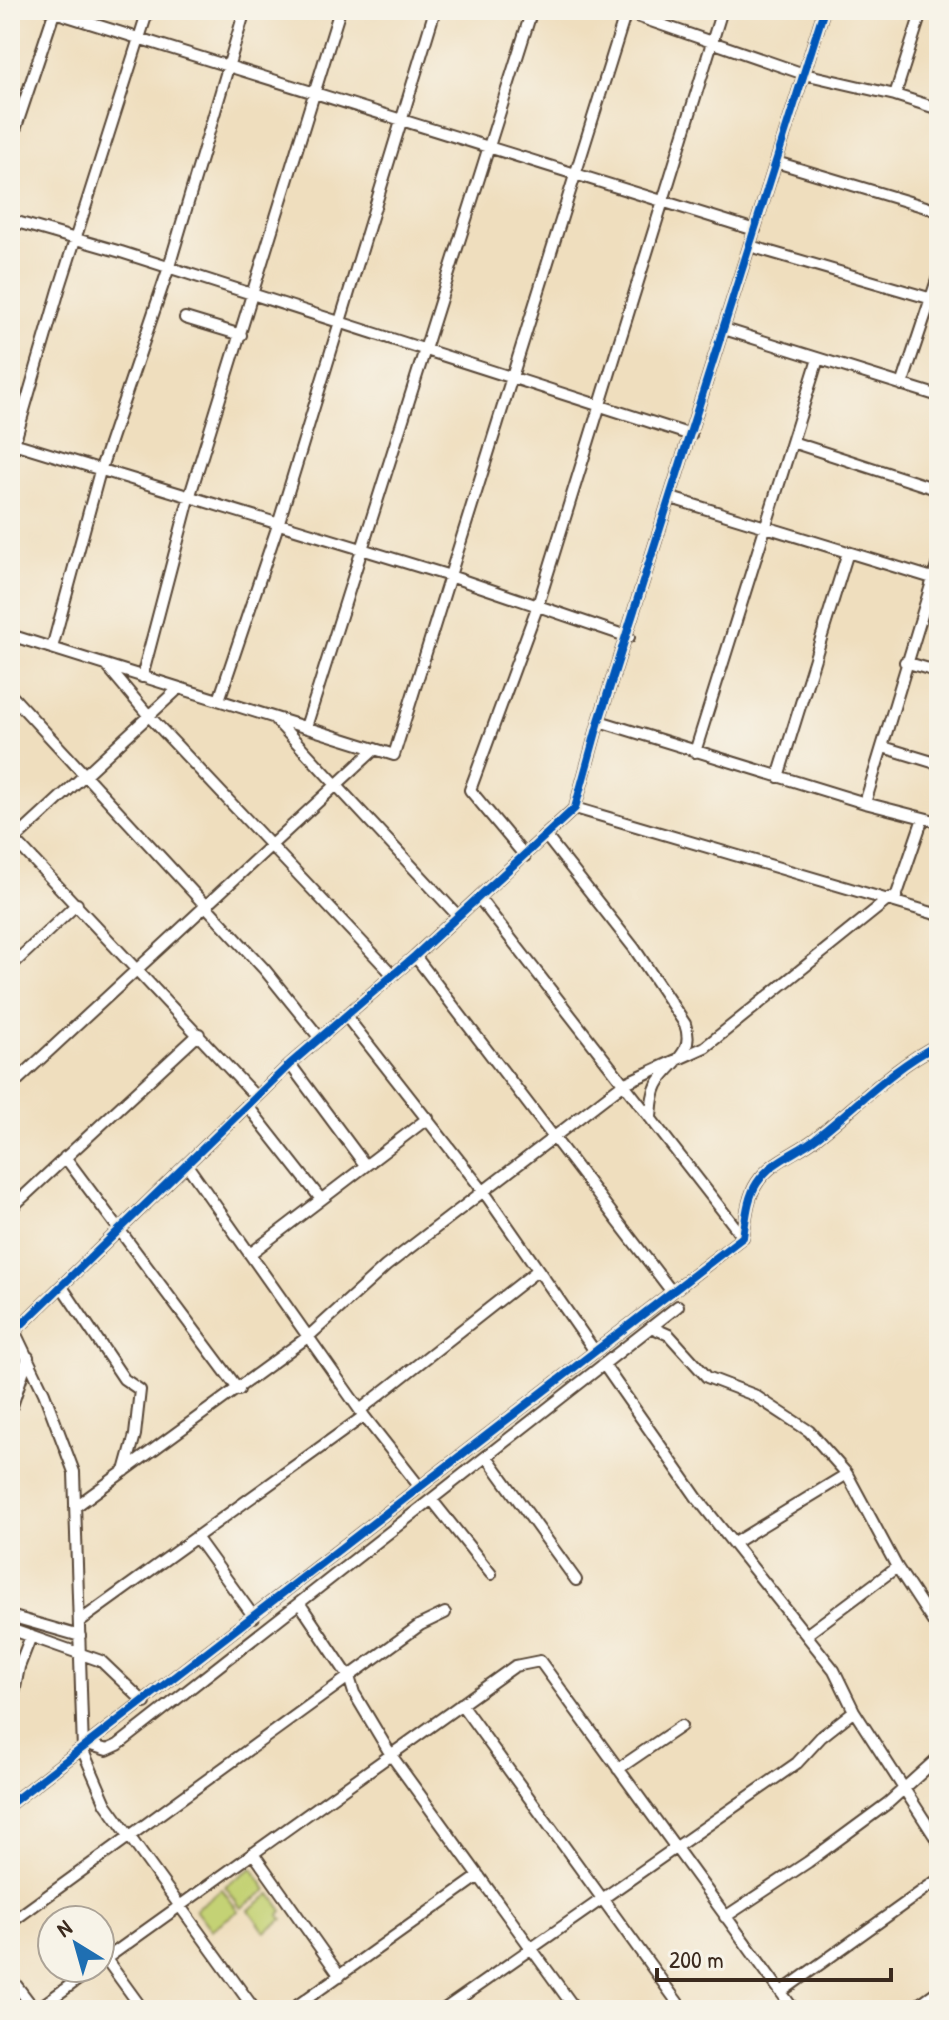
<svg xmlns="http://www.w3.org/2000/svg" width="949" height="2020" font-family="'Patrick Hand',sans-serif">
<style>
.green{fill:#c4d274;stroke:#807e49;stroke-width:2}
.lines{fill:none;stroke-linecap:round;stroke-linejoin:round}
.minor-casing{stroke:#564536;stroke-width:14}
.minor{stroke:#fff;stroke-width:10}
.cycleway-casing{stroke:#f7f3e8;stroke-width:13}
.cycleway{stroke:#0057b8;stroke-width:8}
</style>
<rect width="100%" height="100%" fill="#f7f3e8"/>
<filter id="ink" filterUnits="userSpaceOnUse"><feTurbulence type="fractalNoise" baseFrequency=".0125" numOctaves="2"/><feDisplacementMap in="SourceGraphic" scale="16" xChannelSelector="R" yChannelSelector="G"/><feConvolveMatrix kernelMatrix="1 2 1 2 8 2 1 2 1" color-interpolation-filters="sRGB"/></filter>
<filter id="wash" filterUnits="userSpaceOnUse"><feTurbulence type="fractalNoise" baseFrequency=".006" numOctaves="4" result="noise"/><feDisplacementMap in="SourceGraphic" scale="32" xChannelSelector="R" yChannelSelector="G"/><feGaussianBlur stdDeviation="1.8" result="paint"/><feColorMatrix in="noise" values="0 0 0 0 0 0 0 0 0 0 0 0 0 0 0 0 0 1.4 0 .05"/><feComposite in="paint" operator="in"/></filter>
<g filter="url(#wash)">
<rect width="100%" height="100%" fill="#efdebe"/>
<path class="green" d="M252,1868L267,1890L241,1908L225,1886Z
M222,1889L238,1911L211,1930L195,1909Z
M271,1894L283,1911L279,1915L283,1919L265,1932L249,1910Z"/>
</g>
<g filter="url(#ink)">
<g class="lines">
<g class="minor-casing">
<path id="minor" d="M48,10L755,230
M619,10L804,74L895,95L939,109
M895,95L922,10
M10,145L55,10
M776,162L939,211
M10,220L121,252L691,435
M750,246L939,301
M185,318L241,335
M724,329L939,396
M902,385L939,274
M10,442L450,576L629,637
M792,442L939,490
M10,458L59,290L148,10
M671,498L939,580
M10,635L394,755L626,12
M52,648L100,471L168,270L245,10
M905,662L939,672
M107,666L149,716L393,975
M142,677L190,495L340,10
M10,694L265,970L319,1037
M219,700L278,525L435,10
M274,718L458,916
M599,721L865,803L939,822
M306,727L532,10
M883,747L939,764
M695,752L818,359
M778,777L848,552
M865,803L939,559
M575,808L939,915
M10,835L256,1097
M546,836L634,948L685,1024C696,1055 670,1061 657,1085C652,1095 652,1105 651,1117
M11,843L179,688
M525,856L470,790L538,605L722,10
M479,898L743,1237
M895,900L923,818
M415,956L672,1292
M10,967L77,904
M346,1016L484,1192L594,1350
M290,1064L365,1165
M10,1087L375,749
M247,1105L320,1198
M65,1157L239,1390
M187,1165L364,1416L419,1486
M10,1209L199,1034
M250,1254L428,1118
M62,1287L124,1379L140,1390L135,1435L125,1471
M10,1322L44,1393L74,1472L83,1751L106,1804L255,2010
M651,1327L669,1335L707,1377L754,1395L809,1431L847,1474L897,1567L939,1631
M14,1332L290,1064L415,956L575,808L599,721L824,10
M604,1365L697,1498L834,1670L854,1711L939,1843
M360,1410L538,1270
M10,1412L28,1357
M487,1457L576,1580
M432,1500L491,1574
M75,1507L309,1336L386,1266L623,1084L705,1047L890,898
M196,1537L254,1617
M734,1543L847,1474
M300,1604L349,1677L354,1693L391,1755L576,2010
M10,1616L80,1636
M80,1621L364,1416
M10,1629L101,1661L145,1703
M806,1635L897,1567
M461,1704L683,2010
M10,1714L19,1667L31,1636
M91,1745L107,1750L118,1745L678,1306
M618,1769L681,1726
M10,1804L743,1237C746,1219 747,1198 757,1183C772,1160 796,1154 816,1138C857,1106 892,1068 939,1044
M253,1853L340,1976
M725,1917L808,1862L888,1803L939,1757
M10,1923L420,1625L445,1613
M106,1959L143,2010
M100,1963L515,1666L540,1661L794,2010
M10,1977L35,2010
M781,1992L939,1879
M36,2010L94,1968
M291,2010L479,1876
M443,2010L797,1763L821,1737L854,1711
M911,2010L939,1990"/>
</g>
<use href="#minor" class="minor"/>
<g class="cycleway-casing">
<path id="cycleway" d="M14,1332L290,1064L415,956L575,808L599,721L824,10
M10,1804L743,1237C746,1219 747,1198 757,1183C772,1160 796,1154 816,1138C857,1106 892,1068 939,1044"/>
</g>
<use href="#cycleway" class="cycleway"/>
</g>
</g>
<rect width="949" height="2020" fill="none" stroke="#f7f3e8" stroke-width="40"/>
<g transform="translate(76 1944) rotate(323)"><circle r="38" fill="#f7f3e8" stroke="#aca397" stroke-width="2"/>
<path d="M0-6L14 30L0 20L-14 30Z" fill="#1f6fb2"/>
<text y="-12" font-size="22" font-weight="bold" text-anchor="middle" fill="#3b2a1e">N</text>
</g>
<path d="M657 1968v12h234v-12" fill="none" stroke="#3b2a1e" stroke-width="4"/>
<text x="669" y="1968" font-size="24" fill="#3b2a1e" stroke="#f7f3e8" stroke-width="6" paint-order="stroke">200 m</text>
</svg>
